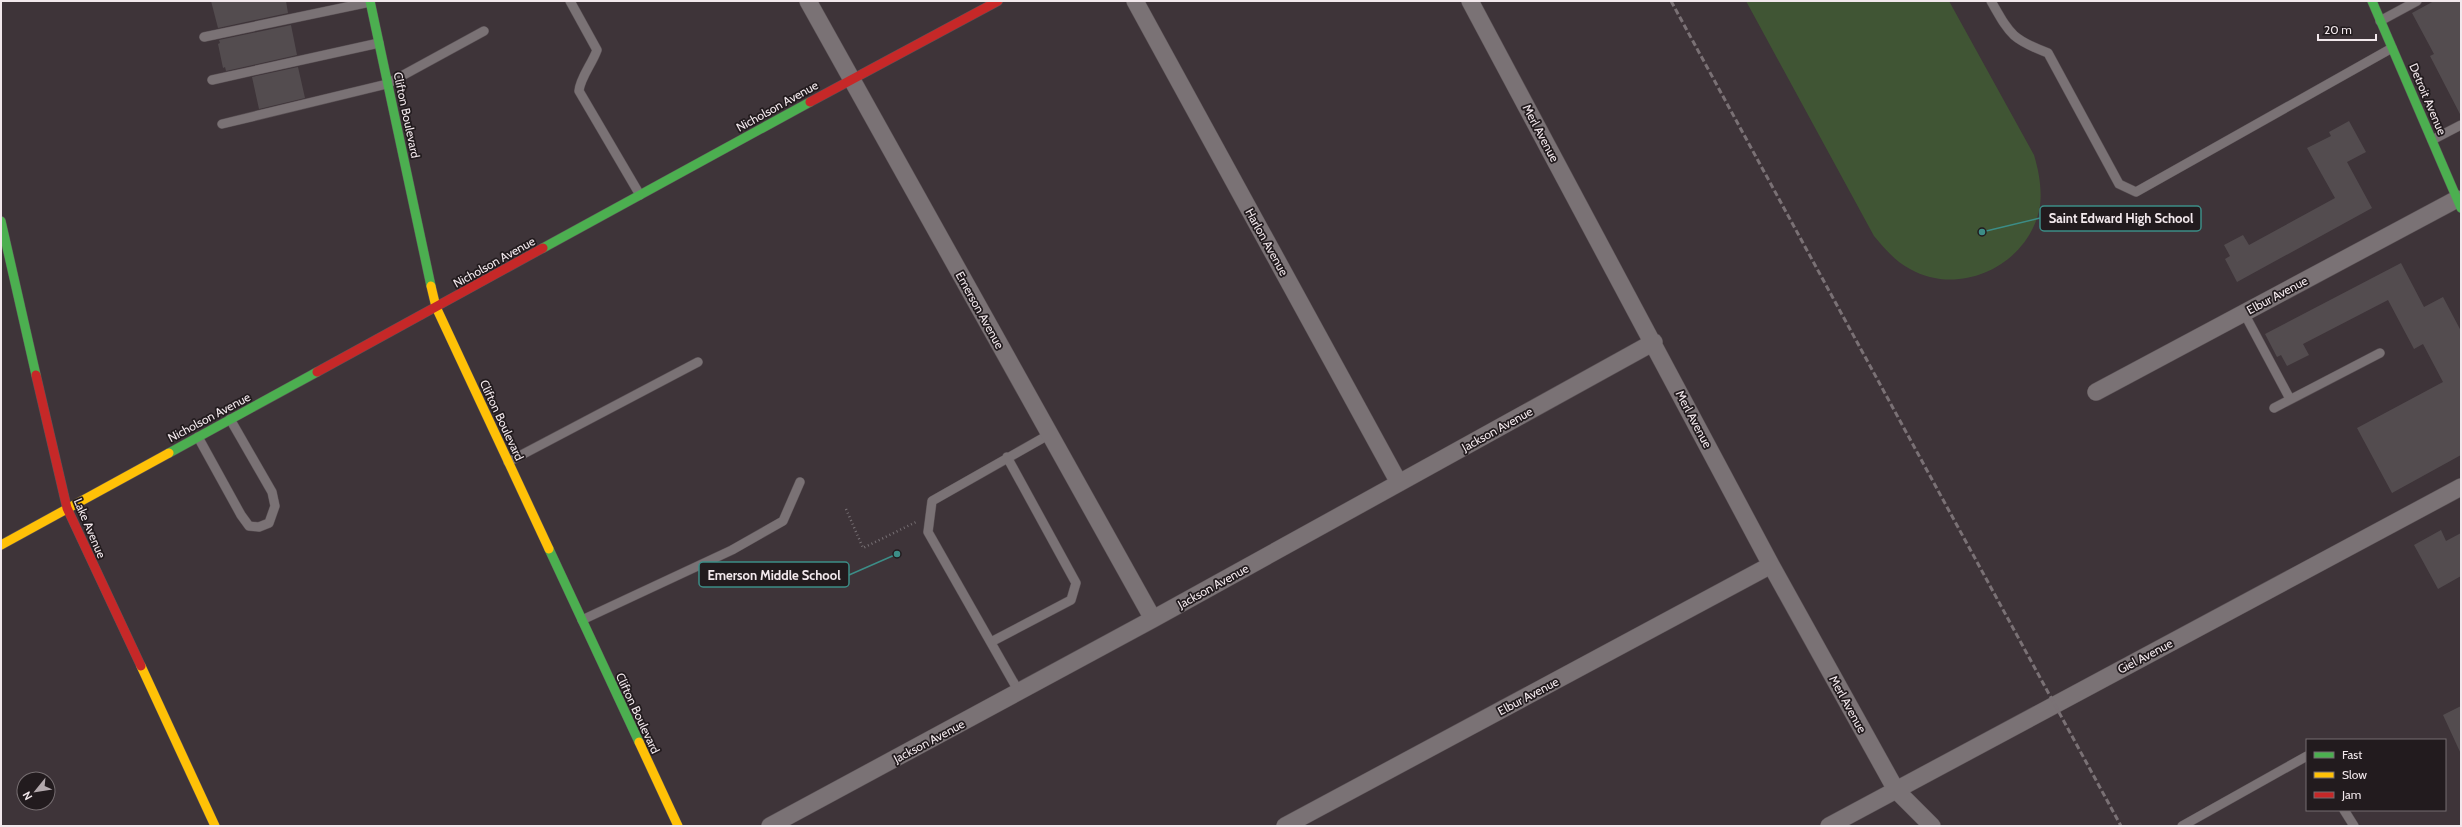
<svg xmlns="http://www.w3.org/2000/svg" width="2462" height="827" font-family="Cabin,sans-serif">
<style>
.green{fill:#405534}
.building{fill:#534c4f}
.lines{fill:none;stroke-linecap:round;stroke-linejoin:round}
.lane-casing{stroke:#5a5155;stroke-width:10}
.street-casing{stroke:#5a5155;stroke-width:18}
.fast-casing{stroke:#5a5155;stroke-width:10}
.slow-casing{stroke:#5a5155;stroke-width:10}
.jam-casing{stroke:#5a5155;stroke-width:10}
.path{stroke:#777074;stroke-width:2.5;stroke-dasharray:1 3;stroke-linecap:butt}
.lane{stroke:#7a7275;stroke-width:9}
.street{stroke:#7a7275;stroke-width:17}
.fast{stroke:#4caf50;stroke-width:9}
.slow{stroke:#ffc107;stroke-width:9}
.jam{stroke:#c62828;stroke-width:9}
.rail{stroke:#7a7175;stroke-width:3;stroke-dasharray:6 3;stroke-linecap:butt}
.labels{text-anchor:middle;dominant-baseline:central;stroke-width:3.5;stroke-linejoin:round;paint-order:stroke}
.street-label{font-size:12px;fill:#f2e8ec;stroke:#221b1e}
.leader{fill:none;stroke:#3c8d87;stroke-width:1.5}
.callout-dot{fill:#3c8d87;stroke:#221b1e;stroke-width:1.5}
.callout{fill:#221b1e;stroke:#3c8d87;stroke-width:1.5}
.callout-label{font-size:13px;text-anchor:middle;font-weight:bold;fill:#f2e8ec}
</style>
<rect width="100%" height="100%" fill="#3e3439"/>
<path class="green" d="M1746,1H1949L2034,155C2039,172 2042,188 2040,206C2030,264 1961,298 1910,269C1895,261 1885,249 1874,236Z"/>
<path class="building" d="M211,1H286L288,13L218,28Z
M2434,1H2461V116L2430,56L2434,54L2412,13Z
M291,25L297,55L226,71L225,67L223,68L218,44L220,43L219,40Z
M298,67L305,98L259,109L252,77Z
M2349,121L2366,152L2347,162L2372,208L2237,282L2225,259L2230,256L2224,245L2243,235L2249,245L2335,198L2307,148L2331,136L2329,132Z
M2401,263L2424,307L2443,297L2461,331V455L2392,493L2357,428L2443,382L2423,344L2414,349L2388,300L2303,344L2309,355L2287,366L2281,355L2277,357L2265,334Z
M2441,530L2446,541L2461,533V576L2438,589L2414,545Z
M2461,706V754L2443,715Z"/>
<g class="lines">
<g class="lane-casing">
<path id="lane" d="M570,1L597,50C592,64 580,78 579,91L640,195
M1991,1C2010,34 2011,39 2048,53L2119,184L2136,192L2392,48
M2380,21L2417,1
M204,37L370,2
M212,80L379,43
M222,124L387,84L484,31
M2432,140L2461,125
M2244,313L2290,399
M2274,408L2380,353
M198,437L241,515L249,526L259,527L269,523L275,506L272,492L230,419
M508,462L698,362
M582,620L732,550L783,521L800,482
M991,642L1071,600L1076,583L1007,457
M1019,692L928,532L932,501L1050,434
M2344,810L2354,826
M2182,826L2307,756"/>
</g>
<g class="street-casing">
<path id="street" d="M808,1L1153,619
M1135,1L1399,483
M1470,1L1771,565L1896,790L1932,826
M2096,392L2457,199
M770,826L1153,619L1654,342
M1285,826L1771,565
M1829,826L2461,487"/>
</g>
<g class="fast-casing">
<path id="fast" d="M370,1L431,286
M2372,1L2461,208
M1,221L36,375
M543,248L810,102
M169,453L317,372
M549,549L639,742"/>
</g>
<g class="slow-casing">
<path id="slow" d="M431,286L436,307L549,549
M1,545L169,453
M141,666L215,826
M639,742L678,826"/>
</g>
<g class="jam-casing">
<path id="jam" d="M810,102L998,1
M317,372L543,248
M36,375L67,508L141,666"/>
</g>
<path class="path" d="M846,509L863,548L916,522"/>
<use href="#lane" class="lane"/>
<use href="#street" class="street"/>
<use href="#fast" class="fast"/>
<use href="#slow" class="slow"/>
<use href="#jam" class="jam"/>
<path class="rail" d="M1671,1L2121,826"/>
</g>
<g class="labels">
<g class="street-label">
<text transform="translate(2428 99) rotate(67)">Detroit Avenue</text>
<text transform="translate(777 106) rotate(-29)">Nicholson Avenue</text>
<text transform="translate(407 115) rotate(78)">Clifton Boulevard</text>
<text transform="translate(1541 133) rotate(62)">Merl Avenue</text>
<text transform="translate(1267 242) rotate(61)">Harlon Avenue</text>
<text transform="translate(494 262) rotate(-29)">Nicholson Avenue</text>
<text transform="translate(2277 295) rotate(-28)">Elbur Avenue</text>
<text transform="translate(980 310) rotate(61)">Emerson Avenue</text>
<text transform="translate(209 417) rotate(-28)">Nicholson Avenue</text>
<text transform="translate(1694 419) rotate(62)">Merl Avenue</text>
<text transform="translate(502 420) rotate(65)">Clifton Boulevard</text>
<text transform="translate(1497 429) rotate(-29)">Jackson Avenue</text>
<text transform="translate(90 528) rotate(67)">Lake Avenue</text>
<text transform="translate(1213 586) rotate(-29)">Jackson Avenue</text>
<text transform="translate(2145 656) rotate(-28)">Giel Avenue</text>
<text transform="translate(1528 696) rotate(-28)">Elbur Avenue</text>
<text transform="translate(1848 704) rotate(61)">Merl Avenue</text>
<text transform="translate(638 713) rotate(65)">Clifton Boulevard</text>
<text transform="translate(929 741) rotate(-28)">Jackson Avenue</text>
</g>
</g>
<path class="leader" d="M1982 232L2040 218M897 554L849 575"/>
<g class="callout-dot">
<circle cx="1982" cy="232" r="4"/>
<circle cx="897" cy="554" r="4"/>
</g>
<g class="callout">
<rect x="2040" y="206" width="161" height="25" rx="4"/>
<rect x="699" y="562" width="150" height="25" rx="4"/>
</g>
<g class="callout-label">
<text x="2121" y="223">Saint Edward High School</text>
<text x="774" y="580">Emerson Middle School</text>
</g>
<rect width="2462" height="827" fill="none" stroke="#f2e8ec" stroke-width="4"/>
<rect x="2306" y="739" width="140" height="72" fill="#221b1e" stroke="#756d70"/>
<rect x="2314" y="752" width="20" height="6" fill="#4caf50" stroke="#756d70"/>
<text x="2342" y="759" font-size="12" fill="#f2e8ec">Fast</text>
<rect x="2314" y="772" width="20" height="6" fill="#ffc107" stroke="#756d70"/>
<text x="2342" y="779" font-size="12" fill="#f2e8ec">Slow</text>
<rect x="2314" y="792" width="20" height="6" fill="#c62828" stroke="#756d70"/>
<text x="2342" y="799" font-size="12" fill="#f2e8ec">Jam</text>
<g transform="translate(36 791) rotate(240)"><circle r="19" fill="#221b1e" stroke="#756d70"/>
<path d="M0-3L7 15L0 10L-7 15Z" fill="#b3a9ad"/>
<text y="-6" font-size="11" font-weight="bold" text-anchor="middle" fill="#f2e8ec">N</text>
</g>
<path d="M2318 34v6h58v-6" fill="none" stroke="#f2e8ec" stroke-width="2"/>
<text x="2324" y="34" font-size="12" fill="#f2e8ec" stroke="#221b1e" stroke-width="3" paint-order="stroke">20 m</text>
</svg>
